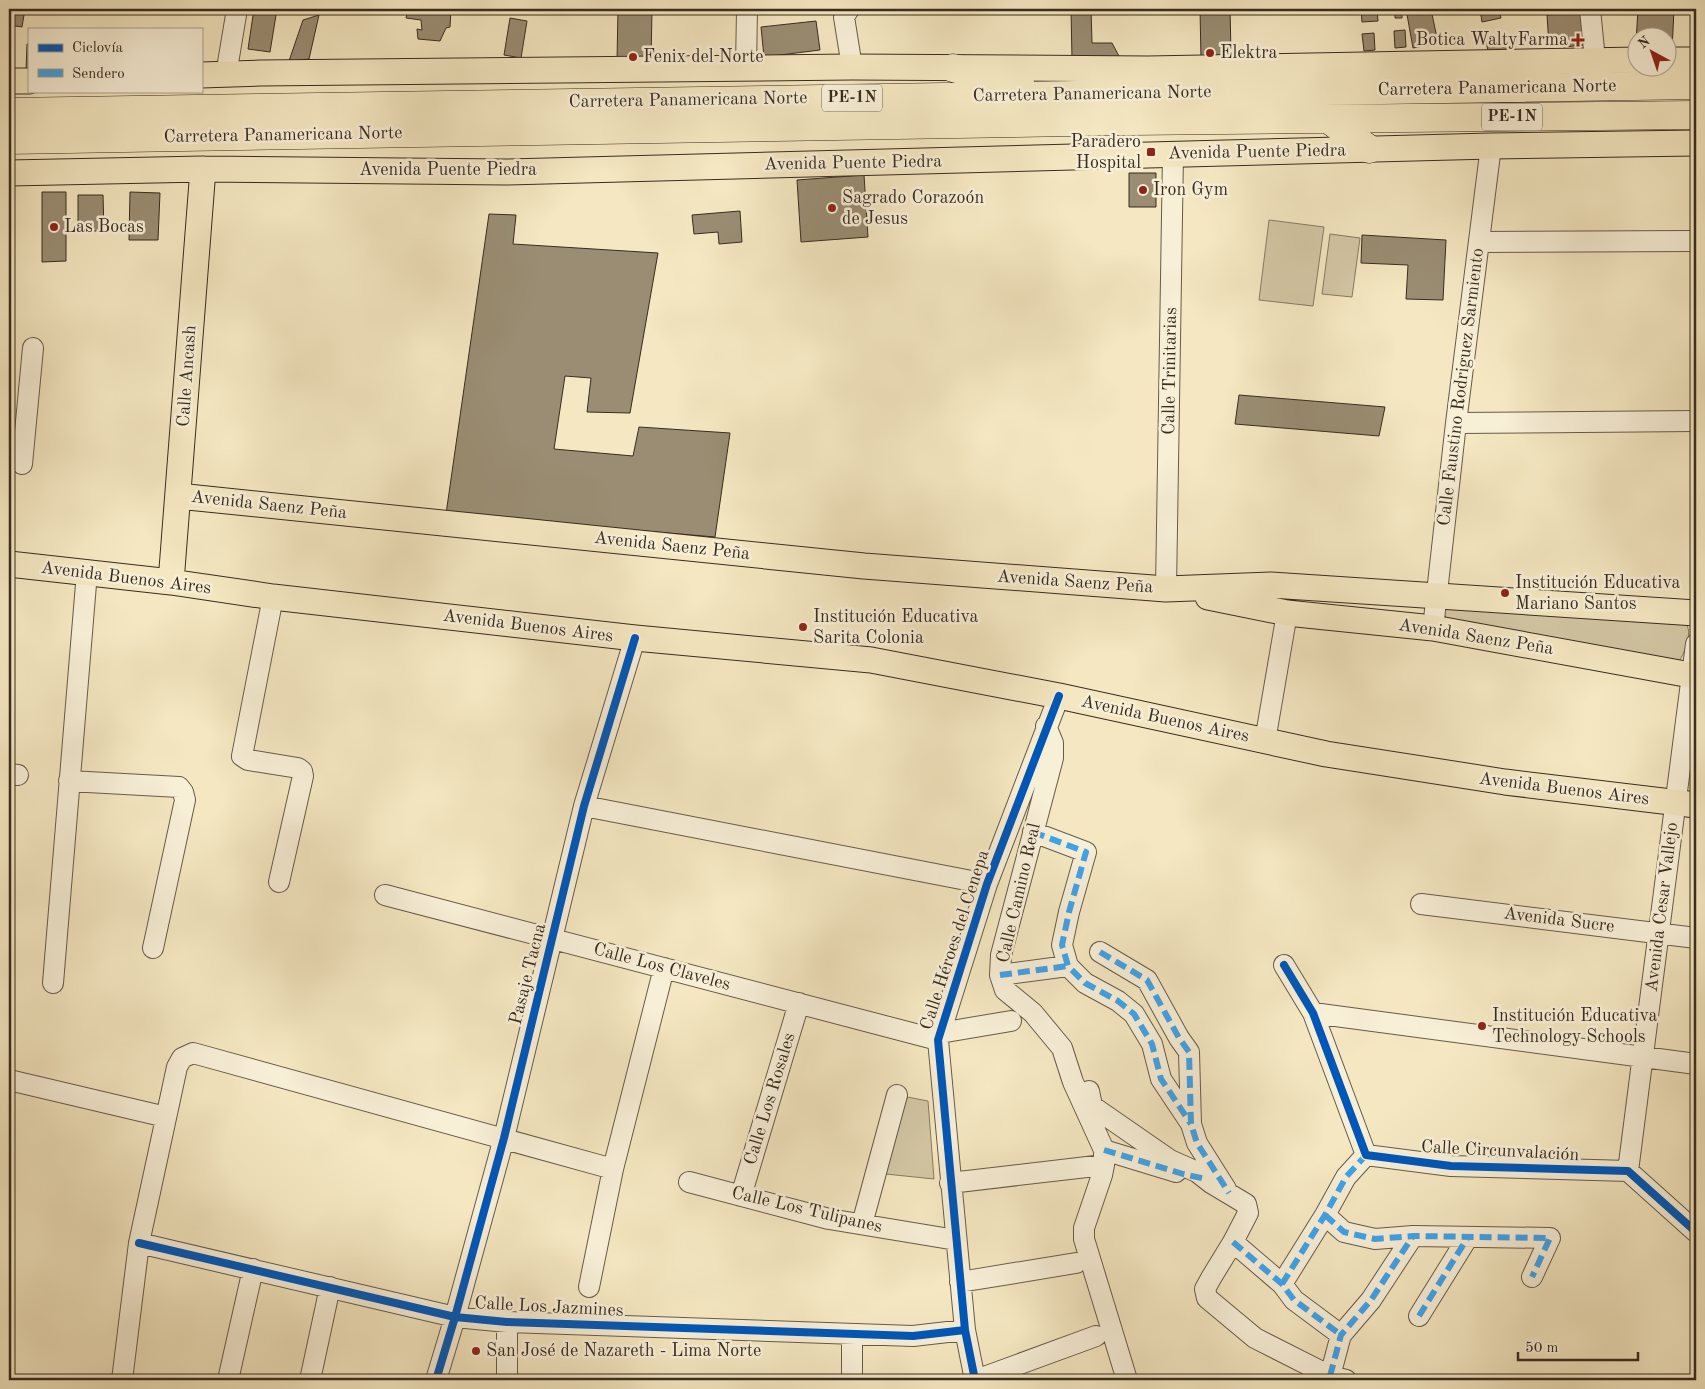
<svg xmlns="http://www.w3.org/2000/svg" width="1705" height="1389" font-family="'Old Standard TT',serif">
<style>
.green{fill:#d4c7a5;stroke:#867a62}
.building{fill:#9a8d73;stroke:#382c1f}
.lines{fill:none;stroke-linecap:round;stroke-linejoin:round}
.minor-casing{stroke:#675b48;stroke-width:22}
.major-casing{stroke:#382c1f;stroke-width:27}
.highway-casing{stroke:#382c1f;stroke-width:29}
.minor{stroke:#f8efd7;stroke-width:20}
.major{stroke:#f4e7c1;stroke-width:25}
.highway{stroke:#f4e7c1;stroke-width:28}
.quiet{stroke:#3fa3ea;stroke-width:6;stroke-dasharray:12 6;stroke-linecap:butt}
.cycleway-casing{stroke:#f8efd7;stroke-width:11}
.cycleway{stroke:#0057b8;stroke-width:8}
.poi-dot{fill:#8f2418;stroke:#f8efd7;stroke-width:2}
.labels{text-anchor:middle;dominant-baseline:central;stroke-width:5;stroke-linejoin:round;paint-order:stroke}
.shield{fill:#f8efd7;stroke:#726656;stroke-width:1}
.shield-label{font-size:16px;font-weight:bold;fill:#382c1f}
.poi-label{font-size:18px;fill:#382c1f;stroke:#f8efd7;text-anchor:start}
.street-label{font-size:18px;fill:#382c1f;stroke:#f8efd7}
</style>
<rect width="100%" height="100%" fill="#f4e7c1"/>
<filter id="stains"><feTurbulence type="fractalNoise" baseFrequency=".004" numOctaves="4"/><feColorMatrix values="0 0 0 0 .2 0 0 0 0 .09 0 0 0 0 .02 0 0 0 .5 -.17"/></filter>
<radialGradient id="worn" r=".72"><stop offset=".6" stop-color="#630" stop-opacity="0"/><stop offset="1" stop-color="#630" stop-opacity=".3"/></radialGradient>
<path class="green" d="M1269,220L1324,227L1313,306L1259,300Z
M1330,234L1360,238L1352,297L1322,294Z
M1444,607L1683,621C1686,623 1687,625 1688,628C1691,635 1684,655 1679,661L1448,619L1443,614Z
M897,1095L928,1101L934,1179L876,1173Z"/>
<path class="building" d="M9,9H25L22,27L9,25Z
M254,9H277L270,52L248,49Z
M408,9H451L450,27L446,28L440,41L418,39L417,29L422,30L421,20L406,18Z
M618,9H652L651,62L617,61Z
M1071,9H1091L1092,43H1112L1120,58L1072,59Z
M1200,9H1230L1231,53H1222V58L1201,59Z
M1361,9H1377L1378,21L1362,22Z
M1395,9H1402V18H1395Z
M1406,9H1431L1438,43L1413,48Z
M1480,9H1499L1501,18L1482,22Z
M1570,9H1582L1585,45L1563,47L1562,44L1549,46L1547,15L1570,13Z
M1638,9H1674L1672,51H1668V38H1638L1636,42Z
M319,15L309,59L289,61L303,20Z
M510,18L527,21L521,58L504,55Z
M816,21L820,50L764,57L761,27Z
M1405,30L1406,47L1395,48L1394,31Z
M1374,33L1375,50L1364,51L1362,34Z
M1505,36L1507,49L1488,52L1486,39Z
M27,44H29V71H26Z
M1129,173H1156V207H1129Z
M864,175L868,237L801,242L797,180Z
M42,192H66V261L42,262Z
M130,192L160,193L158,240H129Z
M78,195H103L104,231H78Z
M740,211L742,242L719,244L718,232L694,234L692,215Z
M489,214L516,215L513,244L658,253L630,413L587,412L591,378L565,376L554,449L633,456L639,427L730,433L715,537L446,514Z
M1362,235L1446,240L1443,300L1406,299L1408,265L1361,263Z
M1239,395L1385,407L1379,436L1235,424Z"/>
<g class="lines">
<g class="minor-casing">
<path id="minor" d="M849,9L844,17L852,67
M1590,9L1595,60
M746,68L747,9
M226,75L237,9
M1479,242L1696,241
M1456,423L1696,421
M22,464L33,348
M1166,589L1173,154
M273,597L242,756L248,760L298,768L302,771L303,776L279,882
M1433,628L1456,423L1491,146
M1046,726L1053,743V758L1001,955L1000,975L1005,990L1033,1013L1062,1048L1073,1082L1104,1150V1165L1102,1175L1084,1228V1239L1127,1380
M1265,741L1287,613
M9,774L18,775
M69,781L179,787L183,792L185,800L153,948
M584,806L987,884
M1033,832L1086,852L1069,912L1062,945L1068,966L1085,983L1118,1001L1134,1014L1152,1044L1161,1079L1191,1124
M385,895L938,1040
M1421,904L1696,938
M1100,952L1147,980L1179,1038L1189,1052L1191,1124L1197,1143L1226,1189
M1284,965L1313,1013L1366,1155L1451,1166L1628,1171L1696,1232
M1000,975L1068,966
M53,983L87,572
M1313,1013L1696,1064
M940,1033L1011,1021
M9,1080L166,1117
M1089,1091L1092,1106L1170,1160L1197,1172L1211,1183L1246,1204L1248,1213L1233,1242L1211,1278L1205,1289L1207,1298L1255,1338L1330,1376L1346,1380
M1104,1150L1176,1172
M1628,1171L1696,644
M689,1182L829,1219L956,1240
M950,1183L1104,1165
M741,1196L799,1003
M1325,1215L1344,1232L1375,1239L1413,1236L1550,1238L1532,1277
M862,1224L897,1095
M1233,1242L1282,1284L1294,1300L1341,1335
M139,1243L455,1317L507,1322L913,1336L965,1330
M960,1282L1076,1263
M1282,1284L1325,1215L1346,1177L1366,1155
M589,1287L613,1169L664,968
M1419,1316L1468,1237
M507,1322V1380
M122,1380L139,1243L177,1067L182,1058L193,1053L613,1169
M228,1380L253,1269
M310,1380L330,1287
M436,1380L455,1317L504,1138L584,806L635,638
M852,1380V1334
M975,1380L965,1330L938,1040L987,884L1059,696
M976,1380L1096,1336
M1334,1380L1330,1376L1341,1335L1371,1300L1413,1236"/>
</g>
<g class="major-casing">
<path id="major" d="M1668,60H1696
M201,75L260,73L852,67L1148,69L1638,60
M9,81H29
M9,173L203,169L506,172L1491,146L1696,143
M178,496L864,566L1166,589L1271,585L1696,613
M9,564L171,582L273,597L635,638L871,660L1059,696L1326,754L1505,782L1696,805
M171,582L203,169
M1208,597L1287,613L1433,628L1696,676"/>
</g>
<g class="highway-casing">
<path id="highway" d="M953,68L995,79L1020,83
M9,112L1696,85
M1328,119L1369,149
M9,140L1131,121L1696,115"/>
</g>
<use href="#minor" class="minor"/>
<use href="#major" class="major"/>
<use href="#highway" class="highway"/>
<path class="quiet" d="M1033,832L1086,852L1069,912L1062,945L1068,966L1085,983L1118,1001L1134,1014L1152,1044L1161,1079L1191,1124
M1100,952L1147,980L1179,1038L1189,1052L1191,1124L1197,1143L1229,1193
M1000,975L1068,966
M1104,1150L1183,1174L1206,1179
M1325,1215L1344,1232L1375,1239L1413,1236L1550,1238L1532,1277
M1233,1242L1282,1284L1294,1300L1341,1335
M1282,1284L1325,1215L1346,1177L1366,1155
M1419,1316L1468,1237
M1330,1376L1341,1335L1371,1300L1413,1236"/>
<g class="cycleway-casing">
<path id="cycleway" d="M1284,965L1313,1013L1366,1155L1451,1166L1628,1171L1696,1232
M139,1243L455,1317L507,1322L913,1336L965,1330
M436,1380L455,1317L504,1138L584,806L635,638
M975,1380L965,1330L938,1040L987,884L1059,696"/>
</g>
<use href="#cycleway" class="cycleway"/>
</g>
<g class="poi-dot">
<path d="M1575.5 32.5h5v5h5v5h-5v5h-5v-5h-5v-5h5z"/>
<circle cx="1210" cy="53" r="5"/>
<circle cx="633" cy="57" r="5"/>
<rect x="1146" y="147" width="10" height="10" rx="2.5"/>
<circle cx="1143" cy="190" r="5"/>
<circle cx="832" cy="208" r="5"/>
<circle cx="54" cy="227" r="5"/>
<circle cx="1505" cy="593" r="5"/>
<circle cx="803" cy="627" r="5"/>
<circle cx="1482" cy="1026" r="5"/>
<circle cx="476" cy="1351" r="5"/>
</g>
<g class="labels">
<g class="shield">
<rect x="822" y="84.5" width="60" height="27" rx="4"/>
<rect x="1482" y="103.5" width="60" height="27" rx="4"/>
</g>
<g class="shield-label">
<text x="852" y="98">PE-1N</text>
<text x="1512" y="117">PE-1N</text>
</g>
<g class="poi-label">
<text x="1568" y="40" text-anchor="end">Botica WaltyFarma</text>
<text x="1220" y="53">Elektra</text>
<text x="643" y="57">Fenix del Norte</text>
<text x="1141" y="142" text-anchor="end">Paradero<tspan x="1141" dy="21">Hospital</tspan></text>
<text x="1153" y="190">Iron Gym</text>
<text x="842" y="198">Sagrado Corazoón<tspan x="842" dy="21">de Jesus</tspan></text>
<text x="64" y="227">Las Bocas</text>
<text x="1515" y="583">Institución Educativa<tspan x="1515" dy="21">Mariano Santos</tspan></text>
<text x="813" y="617">Institución Educativa<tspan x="813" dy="21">Sarita Colonia</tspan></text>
<text x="1492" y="1016">Institución Educativa<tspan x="1492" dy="21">Technology Schools</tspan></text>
<text x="486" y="1351">San José de Nazareth - Lima Norte</text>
</g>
<g class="street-label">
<text transform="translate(1497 88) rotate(-1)">Carretera Panamericana Norte</text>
<text transform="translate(1092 94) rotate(-1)">Carretera Panamericana Norte</text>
<text transform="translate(688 100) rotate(-1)">Carretera Panamericana Norte</text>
<text transform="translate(283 135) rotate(-1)">Carretera Panamericana Norte</text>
<text transform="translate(1257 152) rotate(-1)">Avenida Puente Piedra</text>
<text transform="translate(853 163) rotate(-1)">Avenida Puente Piedra</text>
<text x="448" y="170">Avenida Puente Piedra</text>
<text transform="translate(1170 371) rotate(-89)">Calle Trinitarias</text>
<text transform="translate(187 376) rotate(-86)">Calle Ancash</text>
<text transform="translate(1461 387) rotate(-83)">Calle Faustino Rodriguez Sarmiento</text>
<text transform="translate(269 505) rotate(6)">Avenida Saenz Peña</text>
<text transform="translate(672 546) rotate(6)">Avenida Saenz Peña</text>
<text transform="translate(126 578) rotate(7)">Avenida Buenos Aires</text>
<text transform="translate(1075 582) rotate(4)">Avenida Saenz Peña</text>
<text transform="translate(528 626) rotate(7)">Avenida Buenos Aires</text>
<text transform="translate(1476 637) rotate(9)">Avenida Saenz Peña</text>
<text transform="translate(1165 719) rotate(12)">Avenida Buenos Aires</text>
<text transform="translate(1564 789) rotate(7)">Avenida Buenos Aires</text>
<text transform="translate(1019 893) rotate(-77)">Calle Camino Real</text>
<text transform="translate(1662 907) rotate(-83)">Avenida Cesar Vallejo</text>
<text transform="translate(1559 920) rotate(7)">Avenida Sucre</text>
<text transform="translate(955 940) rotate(-72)">Calle Héroes del Cenepa</text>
<text transform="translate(662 967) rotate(15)">Calle Los Claveles</text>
<text transform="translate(528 974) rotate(-76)">Pasaje Tacna</text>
<text transform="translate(770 1099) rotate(-73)">Calle Los Rosales</text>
<text transform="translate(1500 1151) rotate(3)">Calle Circunvalación</text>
<text transform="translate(807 1210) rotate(13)">Calle Los Tulipanes</text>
<text transform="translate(549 1307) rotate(3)">Calle Los Jazmines</text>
</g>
</g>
<rect width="1705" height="1389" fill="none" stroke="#f4e7c1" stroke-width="30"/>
<rect x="10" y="10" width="1685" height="1369" fill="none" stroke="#382c1f" stroke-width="2.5"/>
<rect x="15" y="15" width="1675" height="1359" fill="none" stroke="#382c1f"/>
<rect x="28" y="28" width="175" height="65" fill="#f8efd7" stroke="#aba18d"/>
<rect x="38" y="44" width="25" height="8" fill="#0057b8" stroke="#aba18d"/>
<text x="72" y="52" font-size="15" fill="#382c1f">Ciclovía</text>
<rect x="38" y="69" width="25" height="8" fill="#3fa3ea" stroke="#aba18d"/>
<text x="72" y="78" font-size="15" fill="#382c1f">Sendero</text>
<g transform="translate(1652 52) rotate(320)"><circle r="24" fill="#f8efd7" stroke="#aba18d"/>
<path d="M0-4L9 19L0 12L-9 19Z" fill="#8f2418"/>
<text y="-8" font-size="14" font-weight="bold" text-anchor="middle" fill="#382c1f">N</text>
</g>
<path d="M1518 1352v8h120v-8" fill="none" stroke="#382c1f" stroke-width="2.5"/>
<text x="1525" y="1352" font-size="15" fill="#382c1f" stroke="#f8efd7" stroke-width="4" paint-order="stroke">50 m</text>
<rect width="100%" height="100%" filter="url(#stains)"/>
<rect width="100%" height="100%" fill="url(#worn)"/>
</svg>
